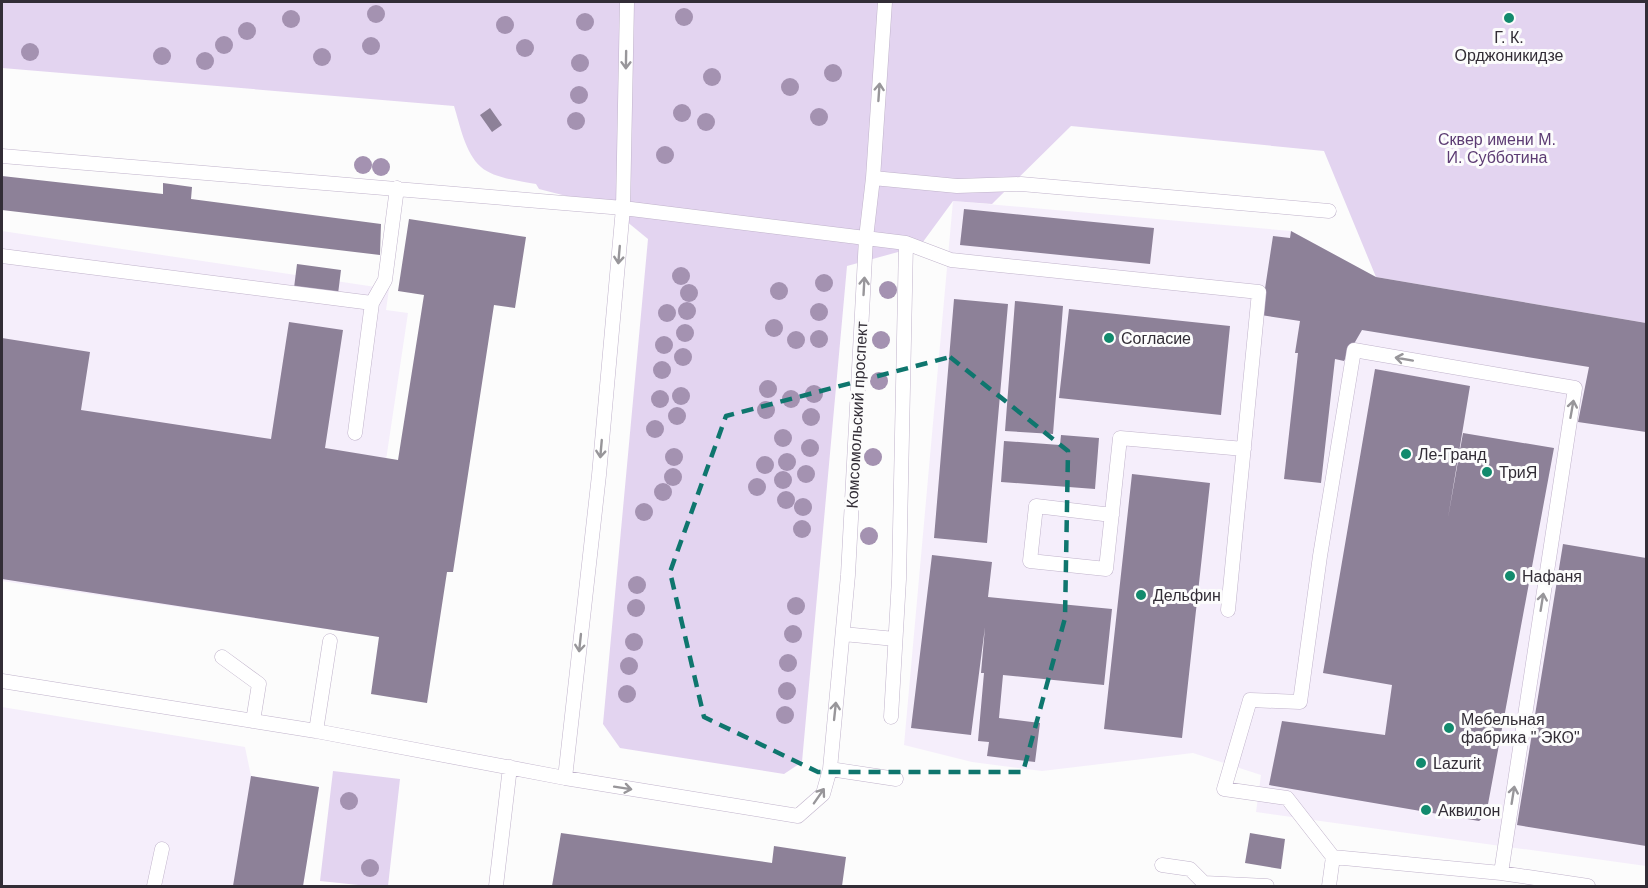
<svg xmlns="http://www.w3.org/2000/svg" width="1648" height="888" font-family="Arial,sans-serif">
<style>
.built{fill:#f5eefb}
.green{fill:#e3d4f0}
.building{fill:#8d8198}
.lines{fill:none;stroke-linecap:round;stroke-linejoin:round}
.lane-casing{stroke:#c0b3cb;stroke-width:15}
.lane{stroke:#fff;stroke-width:14}
.tree{fill:#a492b1}
.oneway{stroke:#98969a}
.marked{fill:none;stroke:#0f766e;stroke-width:4.5;stroke-dasharray:12 8;stroke-linejoin:round}
.poi-dot{fill:#128a6d;stroke:#fcfcfc;stroke-width:2}
.labels{text-anchor:middle;dominant-baseline:central;stroke-width:6;stroke-linejoin:round;paint-order:stroke}
.poi-label{font-size:16px;fill:#322d36;stroke:#fcfcfc;text-anchor:start}
.park-label{font-size:16px;fill:#5c3b73;stroke:#fcfcfc}
.street-label{font-size:16px;fill:#322d36;stroke:#fcfcfc}
</style>
<rect width="100%" height="100%" fill="#fcfcfc"/>
<path class="built" d="M953,201L1291,231L1376,277L1646,323V866L1256,812L1261,775L1193,753L1042,771L972,762L904,745Z
M2,231L389,289L386,310L408,313L360,634L2,581Z
M2,707L245,747L251,776L319,787L303,886H2Z"/>
<path class="green" d="M2,2H1646V323L1376,277L1324,151L1071,126L992,204L953,201L920,246L847,266L802,762L784,774L620,748L603,724L648,239L609,207L539,189L536,184C520,181 493,178 481,167C465,153 460,125 454,106L2,68Z
M333,771L400,779L388,886H368L320,881Z"/>
<path class="building" d="M490,108L502,125L492,132L480,115Z
M2,176L163,194V183L192,187L191,199L381,224L380,255L2,210Z
M964,209L1154,228L1150,264L960,245Z
M409,219L526,237L515,308L494,305L453,572H447L427,703L371,694L379,637L2,579V338L90,352L81,410L271,439L289,322L343,330L325,448L398,460L424,295L398,291Z
M1291,231L1376,277L1646,323V432L1578,422L1589,367L1362,330L1344,361L1335,359L1321,483L1284,479L1298,353H1295L1300,321L1261,315L1273,236L1290,238Z
M297,264L341,270L338,294L294,288Z
M954,299L1008,304L987,543L934,538Z
M1015,301L1063,306L1053,434L1005,431Z
M1069,309L1230,326L1221,415L1059,398Z
M1375,369L1470,386L1448,518L1463,433L1554,448L1486,815L1479,821L1269,785L1282,721L1385,735L1392,685L1323,673Z
M1061,435L1099,438L1095,489L1001,482L1004,441L1060,445Z
M1132,474L1210,483L1182,738L1104,729Z
M1563,544L1646,558V846L1517,825Z
M932,555L992,562L988,597L1112,609L1104,685L1003,675L999,718L1040,723L1035,762L987,756L989,742L978,741L984,673H981L985,627L971,735L911,728Z
M251,776L319,787L303,886H233Z
M561,833L772,863L774,846L846,857L842,886H552Z
M1250,833L1285,839L1281,869L1245,863Z"/>
<g class="lines">
<g class="lane-casing">
<path id="lane" d="M2,156L623,208L906,243L951,260L1259,292L1228,610
M873,178L957,186L1021,184L1329,211
M2,256L372,303L385,280L397,188
M355,433L372,303
M1112,515L1036,506L1030,561L1106,569L1120,438L1244,449
M843,634L895,639
M222,657L259,684L253,721
M2,681L316,731L565,778L798,816L823,794L830,769L848,575L866,238L873,178L885,2
M891,717L899,579L906,243
M316,731L330,641
M830,769L896,779
M565,778L599,475L623,208L627,2
M1333,857L1287,798L1224,789L1250,700L1300,702L1320,556L1354,350L1575,388L1501,873
M1162,865L1190,869L1204,883
M154,886L162,849
M496,886L510,767
M1204,886V883L1267,886
M1329,886L1333,857L1501,873L1588,886"/>
</g>
<use href="#lane" class="lane"/>
</g>
<g class="tree">
<circle cx="376" cy="14" r="9"/>
<circle cx="684" cy="17" r="9"/>
<circle cx="291" cy="19" r="9"/>
<circle cx="585" cy="22" r="9"/>
<circle cx="505" cy="25" r="9"/>
<circle cx="247" cy="31" r="9"/>
<circle cx="224" cy="45" r="9"/>
<circle cx="371" cy="46" r="9"/>
<circle cx="525" cy="48" r="9"/>
<circle cx="30" cy="52" r="9"/>
<circle cx="162" cy="56" r="9"/>
<circle cx="322" cy="57" r="9"/>
<circle cx="205" cy="61" r="9"/>
<circle cx="580" cy="63" r="9"/>
<circle cx="833" cy="73" r="9"/>
<circle cx="712" cy="77" r="9"/>
<circle cx="790" cy="87" r="9"/>
<circle cx="579" cy="95" r="9"/>
<circle cx="682" cy="113" r="9"/>
<circle cx="819" cy="117" r="9"/>
<circle cx="576" cy="121" r="9"/>
<circle cx="706" cy="122" r="9"/>
<circle cx="665" cy="155" r="9"/>
<circle cx="363" cy="165" r="9"/>
<circle cx="381" cy="167" r="9"/>
<circle cx="681" cy="276" r="9"/>
<circle cx="824" cy="283" r="9"/>
<circle cx="888" cy="290" r="9"/>
<circle cx="779" cy="291" r="9"/>
<circle cx="689" cy="293" r="9"/>
<circle cx="687" cy="311" r="9"/>
<circle cx="819" cy="312" r="9"/>
<circle cx="667" cy="313" r="9"/>
<circle cx="774" cy="328" r="9"/>
<circle cx="685" cy="333" r="9"/>
<circle cx="819" cy="339" r="9"/>
<circle cx="796" cy="340" r="9"/>
<circle cx="881" cy="340" r="9"/>
<circle cx="664" cy="345" r="9"/>
<circle cx="683" cy="357" r="9"/>
<circle cx="662" cy="370" r="9"/>
<circle cx="879" cy="381" r="9"/>
<circle cx="768" cy="389" r="9"/>
<circle cx="814" cy="394" r="9"/>
<circle cx="681" cy="396" r="9"/>
<circle cx="660" cy="399" r="9"/>
<circle cx="791" cy="399" r="9"/>
<circle cx="766" cy="410" r="9"/>
<circle cx="677" cy="416" r="9"/>
<circle cx="811" cy="417" r="9"/>
<circle cx="655" cy="429" r="9"/>
<circle cx="783" cy="438" r="9"/>
<circle cx="810" cy="448" r="9"/>
<circle cx="674" cy="457" r="9"/>
<circle cx="873" cy="457" r="9"/>
<circle cx="787" cy="462" r="9"/>
<circle cx="765" cy="465" r="9"/>
<circle cx="806" cy="474" r="9"/>
<circle cx="673" cy="477" r="9"/>
<circle cx="783" cy="480" r="9"/>
<circle cx="757" cy="487" r="9"/>
<circle cx="663" cy="492" r="9"/>
<circle cx="786" cy="500" r="9"/>
<circle cx="803" cy="507" r="9"/>
<circle cx="644" cy="512" r="9"/>
<circle cx="802" cy="529" r="9"/>
<circle cx="869" cy="536" r="9"/>
<circle cx="637" cy="585" r="9"/>
<circle cx="796" cy="606" r="9"/>
<circle cx="636" cy="608" r="9"/>
<circle cx="793" cy="634" r="9"/>
<circle cx="634" cy="642" r="9"/>
<circle cx="788" cy="663" r="9"/>
<circle cx="629" cy="666" r="9"/>
<circle cx="787" cy="691" r="9"/>
<circle cx="627" cy="694" r="9"/>
<circle cx="785" cy="715" r="9"/>
<circle cx="349" cy="801" r="9"/>
<circle cx="370" cy="868" r="9"/>
</g>
<defs><path id="oneway-shaft" d="M-6 0H5M1.5-3L5.5 0L1.5 3" fill="none" stroke-width="1.6" stroke-linecap="round" stroke-linejoin="round" transform="scale(1.5)"/></defs>
<g class="oneway">
<use href="#oneway-shaft" transform="translate(626 60) rotate(91)"/>
<use href="#oneway-shaft" transform="translate(879 92) rotate(-86)"/>
<use href="#oneway-shaft" transform="translate(619 255) rotate(95)"/>
<use href="#oneway-shaft" transform="translate(864 286) rotate(-87)"/>
<use href="#oneway-shaft" transform="translate(1404 359) rotate(-170)"/>
<use href="#oneway-shaft" transform="translate(1572 409) rotate(-80)"/>
<use href="#oneway-shaft" transform="translate(601 449) rotate(95)"/>
<use href="#oneway-shaft" transform="translate(1542 602) rotate(-81)"/>
<use href="#oneway-shaft" transform="translate(580 643) rotate(96)"/>
<use href="#oneway-shaft" transform="translate(835 711) rotate(-84)"/>
<use href="#oneway-shaft" transform="translate(623 788) rotate(9)"/>
<use href="#oneway-shaft" transform="translate(1513 795) rotate(-81)"/>
<use href="#oneway-shaft" transform="translate(819 796) rotate(-55)"/>
</g>
<path class="marked" d="M950,357L1068,451L1065,618L1023,772H818L704,717L670,572L726,416Z"/>
<g class="poi-dot">
<circle cx="1509" cy="18" r="6"/>
<circle cx="1109" cy="338" r="6"/>
<circle cx="1406" cy="454" r="6"/>
<circle cx="1487" cy="472" r="6"/>
<circle cx="1510" cy="576" r="6"/>
<circle cx="1141" cy="595" r="6"/>
<circle cx="1449" cy="728" r="6"/>
<circle cx="1421" cy="763" r="6"/>
<circle cx="1426" cy="810" r="6"/>
</g>
<g class="labels">
<g class="poi-label">
<text x="1509" y="37" text-anchor="middle">Г. К.<tspan x="1509" dy="18">Орджоникидзе</tspan></text>
<text x="1121" y="338">Согласие</text>
<text x="1418" y="454">Ле-Гранд</text>
<text x="1499" y="472">ТриЯ</text>
<text x="1522" y="576">Нафаня</text>
<text x="1153" y="595">Дельфин</text>
<text x="1461" y="719">Мебельная<tspan x="1461" dy="18">фабрика " ЭКО"</tspan></text>
<text x="1433" y="763">Lazurit</text>
<text x="1438" y="810">Аквилон</text>
</g>
<g class="park-label">
<text x="1497" y="139">Сквер имени М.<tspan x="1497" dy="18">И. Субботина</tspan></text>
</g>
<g class="street-label">
<text transform="translate(857 415) rotate(-87)">Комсомольский проспект</text>
</g>
</g>
<rect width="1648" height="888" fill="none" stroke="#322d36" stroke-width="6"/>
</svg>
